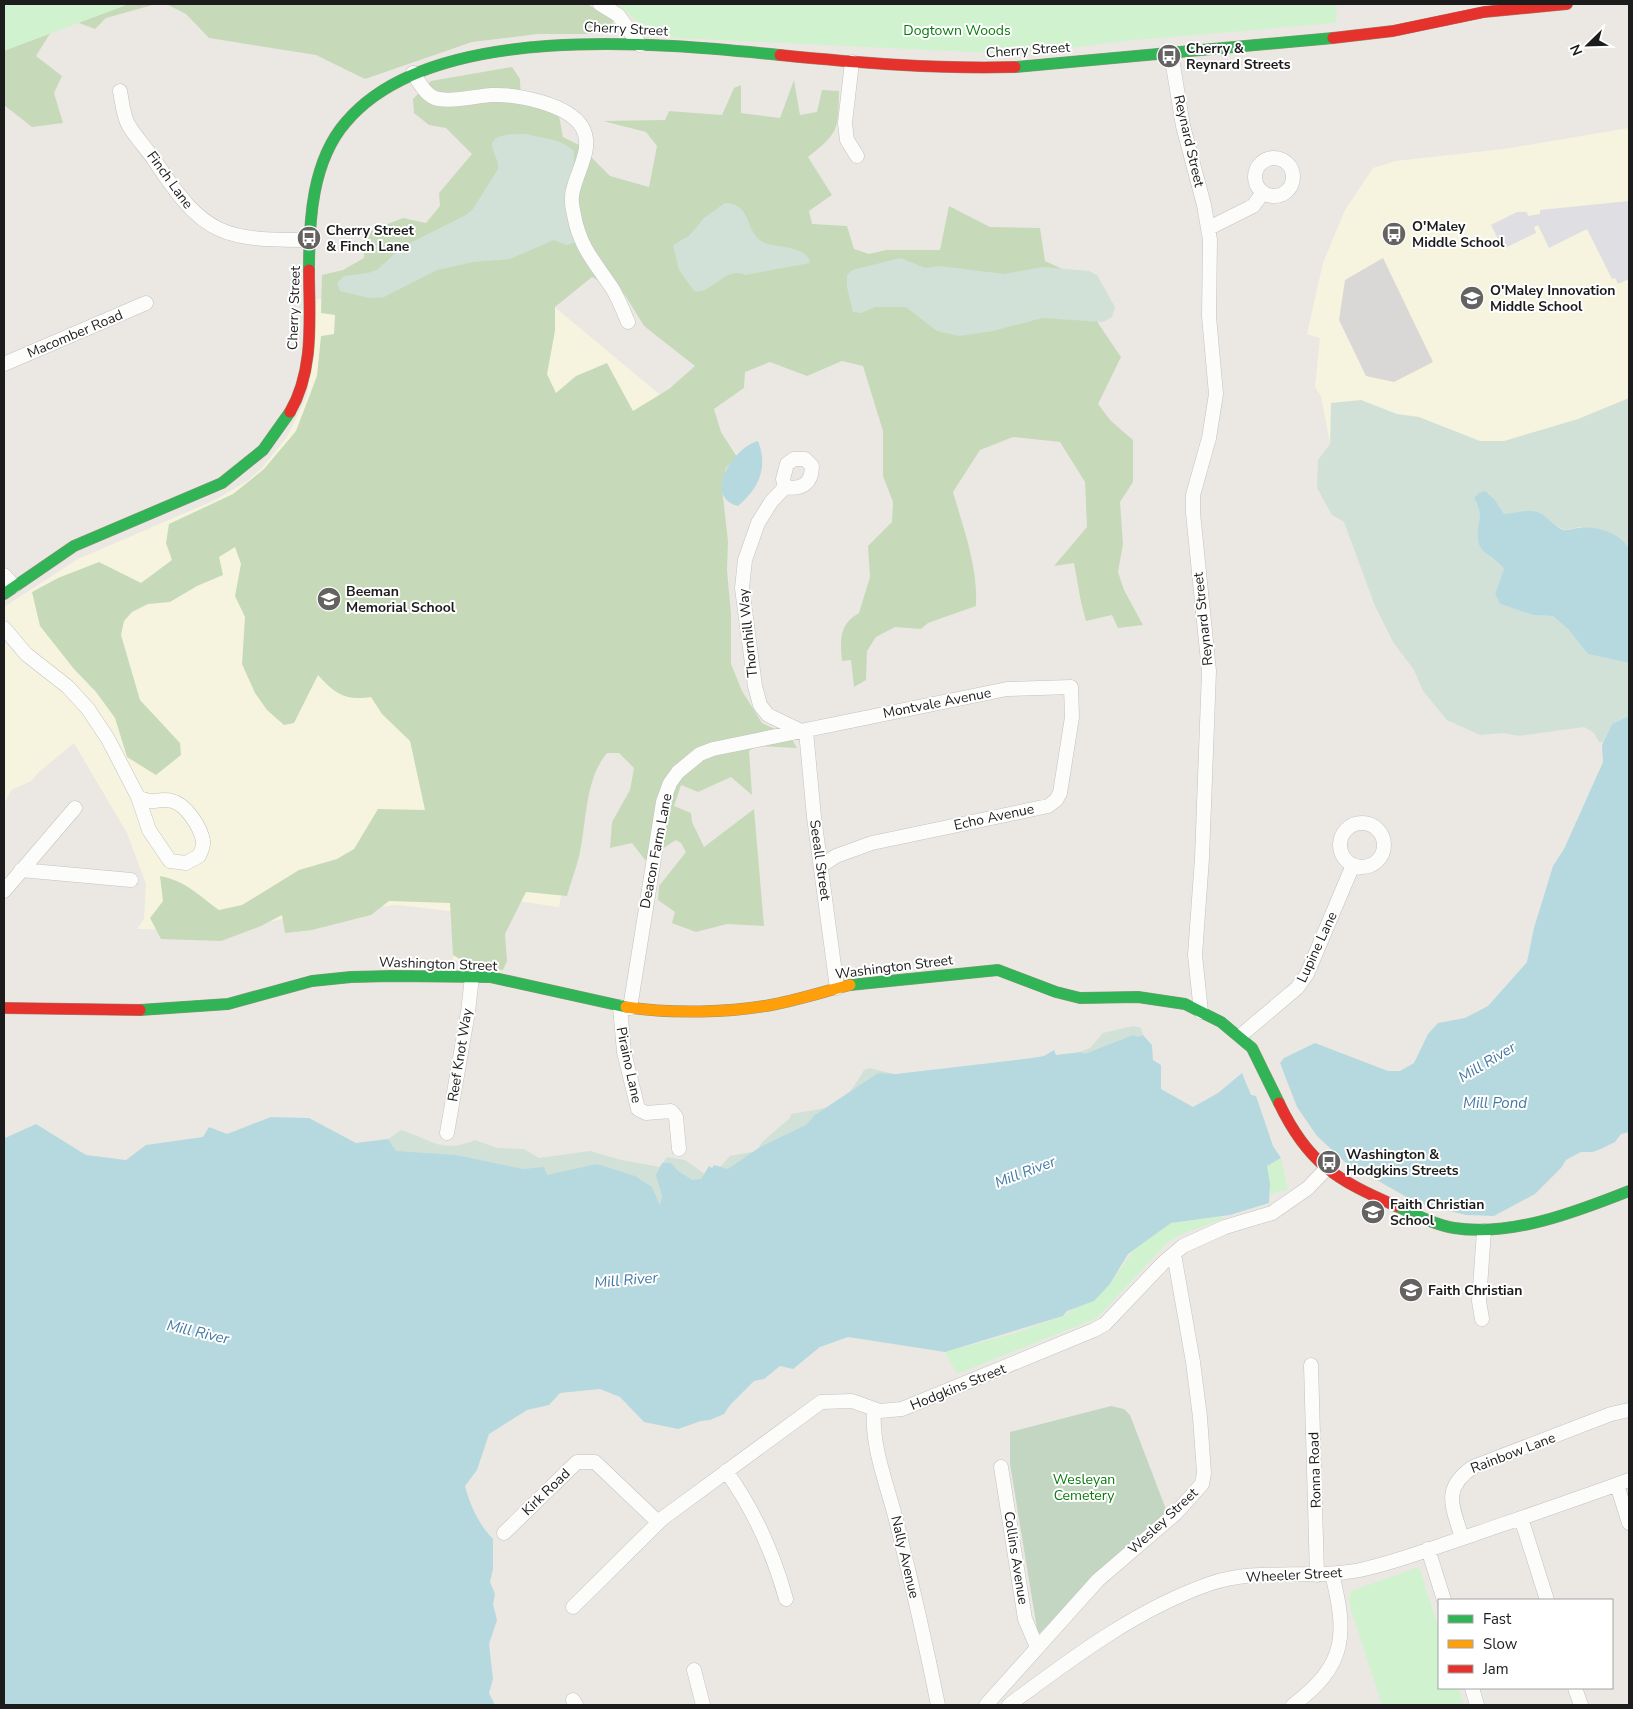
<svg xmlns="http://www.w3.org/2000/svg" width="1633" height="1709" font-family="'Nunito Sans',sans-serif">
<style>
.education{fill:#f6f4de}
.religious{fill:#d9d8d6}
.forest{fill:#c6dab9;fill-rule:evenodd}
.wetland{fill:#d2e1d7}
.cemetery{fill:#c3d6c2}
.park{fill:#d1f2cf}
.plaza{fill:#dfdee3}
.water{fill:#b6d9df}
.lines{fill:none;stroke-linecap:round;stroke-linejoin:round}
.street-casing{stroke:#c3c2c0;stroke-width:15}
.fast-casing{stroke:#94947c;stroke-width:12}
.slow-casing{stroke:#94947c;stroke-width:12}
.jam-casing{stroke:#94947c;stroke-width:12}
.street{stroke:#fcfcfb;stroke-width:14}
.fast{stroke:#30b455;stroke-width:11}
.slow{stroke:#ff9f0a;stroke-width:11}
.jam{stroke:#e5322d;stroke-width:11}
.labels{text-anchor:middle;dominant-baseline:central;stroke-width:4;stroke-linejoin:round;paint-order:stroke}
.street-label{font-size:14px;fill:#1c1c1c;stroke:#fff}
.park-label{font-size:14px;fill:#097b0d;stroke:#fff}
.poi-label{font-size:14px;font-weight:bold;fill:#1c1c1c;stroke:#fff;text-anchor:start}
.water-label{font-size:15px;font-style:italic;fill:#4479a4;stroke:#fff}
</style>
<rect width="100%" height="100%" fill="#ebe8e4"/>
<path class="education" d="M1629,128V502L1331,448L1321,396L1315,387L1320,338L1307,334L1323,263L1345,210L1373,168L1396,161L1504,149Z
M473,239L665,399L589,744L559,907L511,900L499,967L453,960L458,912L398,905L305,914L231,930L137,929L144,919L146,884L127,833L74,743L39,772L31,781L11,790L4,804V607L78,559L213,501L246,482L262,468L287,437L307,396L317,299H329Z"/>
<path class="religious" d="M1383,258L1433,362L1394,382L1366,376L1339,320L1345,280Z"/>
<path class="forest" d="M4,4H156L106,18L95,29L61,16L36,56L62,76L54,93L63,123L32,127L4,105Z
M166,4H587L612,19L615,29L607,34H538L472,42L365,79L316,55L209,38L186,14Z
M512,67L520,79L521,104H532L559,116L563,137L579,145L610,176L649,187L657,146L646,132L603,121L665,120L669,111L722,115L734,88L741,85V113L780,118L794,80L800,115L817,112L822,90L839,91C838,130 839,133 808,157L832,195L809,211L812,224L847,226L854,249L869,254L886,250H940L949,206L990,227L1040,228L1045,261L1097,285L1098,323L1121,357L1098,404L1111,421L1133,440V482L1120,502L1123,544L1118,572L1124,590L1143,625L1118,628L1112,615L1086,621L1081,602L1074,563L1054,566L1087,527L1085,482L1060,442L1013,437L980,450L953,492C964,530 978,567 976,606L928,623L921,629L895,627L876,637L867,651L866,680L854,687L851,660L842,661C840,640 839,624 859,613L870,577L868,546L892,522L893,502L883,476V431L863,366L842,361L807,376L770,362L745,372L744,388L714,409L721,432L737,457L726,468L722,488L728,541L727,570L731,614V664L742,691L762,723L790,736L797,748L756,746L749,751L752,795L731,777L698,792L681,785L674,806L691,813L692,822L704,847L754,809L764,926L727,924L696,932L672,923L675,912L658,900L659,886L686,852L681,843L676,840L645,860L632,843L610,848L612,822L630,790L634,768L619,753H607C585,780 587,818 580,852C577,867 571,881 567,896L526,892L505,934L507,961L503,970L471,966L453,955L450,903L389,901L371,915L312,930L285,933L282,915L261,926L221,941L161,939L150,918L163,901L160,876C186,881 198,895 219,910L242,905L299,870L337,859L354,849L378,809L425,810L410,741L382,714L371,697C346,701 335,694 318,675L294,723L284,725L267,710L255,693L242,664L245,617L235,596L241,564L235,547L219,557L223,575L197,586L170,602L148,604L132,612L124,621L121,635L140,700L180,743L181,755L156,775L127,757L115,718L96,692L74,669L40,626L32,592L58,578L99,562L141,583L172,560L166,543L169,524L233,494L264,469L296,431L317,376L321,336L334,334L335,315L321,313L322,275L343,270L364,258L365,233L403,218L426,223L440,206L439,193L472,154L446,128L429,125L414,113L413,99L431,81ZM592,277L625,295L644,326L695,366L669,389L633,411L607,363L576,376L556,393L547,374L555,331V307Z"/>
<path class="wetland" d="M526,134C544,139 560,138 574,151L573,196L579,241L567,245L554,240L510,259L473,262L437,270L384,297L369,298L340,291L337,283L344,276L368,273L377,270L402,247L466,215L473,209L498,169C499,161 495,157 493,150C486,133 516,134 526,134Z
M725,203C753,204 744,232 763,242C774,248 808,245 810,263L745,275C725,265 712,295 694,291L679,270L673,245L689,236L704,218Z
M901,258L925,268L939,266L1004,274L1043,267L1089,271L1097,275L1115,307L1112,317L1103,322L1042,318L993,331L959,336L937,331L906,307H875L861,313L853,312L847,287V275L852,270Z
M1629,398V549L1627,545L1579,527L1565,530L1550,523L1542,514L1525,511L1518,514H1504L1495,500L1480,508L1478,541L1491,558L1501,563L1504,569L1495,594L1500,604L1533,615L1553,616L1568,629L1588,654L1629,663V716L1612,724L1603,742H1599L1594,733L1584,727L1519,736L1504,733L1480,735L1447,720L1423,691L1414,670L1393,642L1375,606L1344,522L1332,515L1317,488L1318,460L1330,444L1331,403L1361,400L1397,414L1419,417L1480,441H1504L1578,419Z
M1133,1026L1141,1028L1143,1035L1094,1059L1081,1052L1090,1048L1103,1033Z
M870,1068L893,1074L742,1179L719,1168L730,1156L757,1151L762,1142L790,1118L791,1114C834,1106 840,1111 864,1070Z
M401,1130C432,1140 442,1154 475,1140L497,1148L524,1149L539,1158L590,1151L621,1160L660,1167L667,1157L685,1160L705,1174L697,1184L660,1206L597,1164L546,1179L397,1153L388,1139Z"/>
<path class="cemetery" d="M1111,1406L1124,1409L1130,1415L1167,1512L1108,1562L1038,1635L1010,1464V1432Z"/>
<path class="park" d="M4,4H129L4,51Z
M617,4H1337L1336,23L1135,40L1039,52L990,53L676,38L642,26Z
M1281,1158L1288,1190L1270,1194L1267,1166Z
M1219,1217L1226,1218L1182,1234L1167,1243L1097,1318L957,1374L945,1352L1016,1333L1063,1316L1110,1284L1135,1248L1171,1223Z
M1419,1567L1439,1629V1688H1458L1464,1705H1382L1350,1607L1349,1599L1351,1591Z"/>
<path class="plaza" d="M1629,201V279L1618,284L1615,278L1612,279L1587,229L1549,248L1538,225L1534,227L1536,233L1503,249L1491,225L1517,212H1527L1528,216L1540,214V210Z"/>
<path class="water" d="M758,441C769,468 758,489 738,506C701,496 735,446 758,441Z
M1485,491L1495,500L1504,514C1515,514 1531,507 1542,514C1549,519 1554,526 1563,530C1568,531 1574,528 1579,528C1595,525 1622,533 1629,549V663L1588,654L1568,629L1553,616L1533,615L1500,604L1495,594L1504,569C1498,558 1480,555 1478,540C1476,524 1485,515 1474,498L1479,493Z
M1629,716V1132L1621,1134L1615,1142L1603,1148L1593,1152H1581L1566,1160L1561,1168L1535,1194L1494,1216L1466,1215L1417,1203L1345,1162L1317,1136L1297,1107L1280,1063L1284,1058L1315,1043L1388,1071H1400L1414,1063L1428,1034L1438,1023L1465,1018L1488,1006L1527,962L1534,928L1553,866L1564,849L1603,762L1602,745L1612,724Z
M1133,1035L1138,1037L1143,1035L1152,1045L1153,1060L1161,1065V1089L1193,1107L1218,1093L1242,1073L1251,1095L1256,1096L1273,1146L1281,1158L1267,1166L1270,1184L1269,1203L1230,1215L1171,1223L1128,1254L1110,1284L1094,1301L1067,1311L1063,1316L945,1352L848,1337L820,1347L793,1369L780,1366L764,1379L754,1381L730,1405L724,1414L710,1420L701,1421L678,1429L644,1422L620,1397L600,1389L560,1393L549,1405L527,1410L489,1434L477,1470L465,1486C470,1505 479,1525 493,1539V1569L490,1582L495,1594L493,1604L497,1620L489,1644L493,1679L489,1693L495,1705H4L5,1138L36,1124L86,1155L126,1160L146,1145L203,1137L209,1127L227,1134L271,1117L309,1118L356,1143L388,1139L396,1151L456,1155L523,1169L544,1167L547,1175L597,1164L635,1176L652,1187L660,1205L662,1196L656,1175L662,1163H671L678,1171L692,1180L701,1179L709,1166L712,1168L714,1165L728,1169L760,1147L806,1125L815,1115L878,1073L896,1074L1032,1058L1044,1056L1054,1050L1056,1055L1081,1052L1085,1054Z"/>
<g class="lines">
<g class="street-casing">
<path id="street" d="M600,4L618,15L640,45
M1171,53L1183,126L1204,205L1210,240L1209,316L1216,394L1209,438L1193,495V513L1209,671L1202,858L1195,955L1201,1012
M852,62L845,123L847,140L857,156
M413,73C420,83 426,97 439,99C456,102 475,96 492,95C517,94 568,104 582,127C595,150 574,174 572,196C571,202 573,210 574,215C580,248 595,262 612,288C619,299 623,311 628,322
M120,91C122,101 123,115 128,124C135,137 147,149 155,161C205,237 223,240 311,240
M1255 177a19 19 0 1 1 38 0a19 19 0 1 1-38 0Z
M1209,228L1253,206L1262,194
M4,364L146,303
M794,459H805L812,466C812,484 801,490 785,487L783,479L787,464Z
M785,487L771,502L758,523L745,560L742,588L755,686L760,705L768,715L799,730
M4,575L14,586
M4,628L26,654L68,687L88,709L108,739L138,797L149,830L170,861L186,863L199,856C201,851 204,846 203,841C201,828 186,804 172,801C157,797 155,806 138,797
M806,731L814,817L837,988
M1340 845a22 22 0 1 1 44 0a22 22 0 1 1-44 0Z
M21,870L131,880
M4,891L75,808
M620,1007L624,1052L638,1109L646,1113L671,1111L676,1117L679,1149
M630,1008L663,802L670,783L678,772L700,754L713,749L1007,689L1071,687L1072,717L1060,793L1056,800L1048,806L872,843L836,856L821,866
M1240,1036L1297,988L1307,974L1353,865
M447,1133L468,1012L472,977
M1482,1319L1479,1301L1484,1231
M1311,1365L1317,1575
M874,1409C871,1448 888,1486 897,1524C912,1584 926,1645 938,1705
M1001,1467L1025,1619L1037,1647
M726,1471C754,1510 773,1552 786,1599
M1617,1485L1629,1523
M1521,1518L1547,1600
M504,1533L577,1462H595L658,1522
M1462,1538C1453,1507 1441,1489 1473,1467L1611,1414L1629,1410
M1428,1549L1444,1600
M573,1607L663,1518L821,1402L852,1401L880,1411L902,1409L1094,1330L1105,1324L1163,1263L1183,1246L1225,1227L1272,1213L1308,1188L1326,1169
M694,1670L703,1705
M1472,1688L1477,1705
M1575,1688L1581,1705
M573,1700L576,1705
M986,1705L1098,1580L1175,1514L1202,1484L1204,1473L1200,1417L1193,1362L1174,1254
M1009,1705C1071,1659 1135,1610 1209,1584C1257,1567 1310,1580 1360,1570C1398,1562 1435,1547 1472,1535C1524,1517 1577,1499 1629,1480
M1293,1705C1347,1665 1347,1634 1332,1574"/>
</g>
<g class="fast-casing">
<path id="fast" d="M1015,67L1333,38
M309,270C309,220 312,161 346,122C432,20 660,43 780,55
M4,594L74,546L222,483L263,450L290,412
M850,985L998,970L1056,992L1080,998L1138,997L1185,1004L1221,1022L1252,1048L1279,1103
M140,1010L228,1004L312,981L351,977L392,976L490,977L626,1007
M1396,1206C1415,1214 1434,1225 1454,1228C1511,1237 1576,1212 1629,1191"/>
</g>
<g class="slow-casing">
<path id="slow" d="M626,1007C672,1014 730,1013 776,1004C801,999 826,991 850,985"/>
</g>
<g class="jam-casing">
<path id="jam" d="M1333,38L1393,31L1484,12L1567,4
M780,55C859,63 936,69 1015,67
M290,412C315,369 309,317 309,270
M4,1008L140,1010
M1279,1103C1308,1164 1337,1180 1396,1206"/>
</g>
<use href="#street" class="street"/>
<use href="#fast" class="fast"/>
<use href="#slow" class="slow"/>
<use href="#jam" class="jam"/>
</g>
<defs>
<g id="bus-disc" transform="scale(1.25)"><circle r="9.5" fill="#646362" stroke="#fff"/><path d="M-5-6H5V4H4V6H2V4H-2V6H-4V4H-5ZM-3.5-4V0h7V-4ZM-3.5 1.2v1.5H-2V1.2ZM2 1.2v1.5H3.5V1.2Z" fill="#fff"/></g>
<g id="school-disc" transform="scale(1.25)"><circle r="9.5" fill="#646362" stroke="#fff"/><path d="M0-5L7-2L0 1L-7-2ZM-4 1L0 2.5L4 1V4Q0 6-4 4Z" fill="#fff"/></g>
</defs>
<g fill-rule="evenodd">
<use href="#bus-disc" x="1169" y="56"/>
<use href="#bus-disc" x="1394" y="234"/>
<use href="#bus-disc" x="309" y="238"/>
<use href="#school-disc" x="1472" y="298"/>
<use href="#school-disc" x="329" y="599"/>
<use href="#bus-disc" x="1329" y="1162"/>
<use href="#school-disc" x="1373" y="1212"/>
<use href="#school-disc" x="1411" y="1290"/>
</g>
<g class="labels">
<g class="street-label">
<text transform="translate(626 29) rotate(3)">Cherry Street</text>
<text transform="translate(1028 50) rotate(-4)">Cherry Street</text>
<text transform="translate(1189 141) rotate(77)">Reynard Street</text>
<text transform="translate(170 180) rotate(54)">Finch Lane</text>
<text transform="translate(294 308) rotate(-88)">Cherry Street</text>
<text transform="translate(75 334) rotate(-23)">Macomber Road</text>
<text transform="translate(1203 619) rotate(-96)">Reynard Street</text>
<text transform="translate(748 633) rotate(-96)">Thornhill Way</text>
<text transform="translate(937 703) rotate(-11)">Montvale Avenue</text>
<text transform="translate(994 817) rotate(-12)">Echo Avenue</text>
<text transform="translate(656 851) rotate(-79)">Deacon Farm Lane</text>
<text transform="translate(820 860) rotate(82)">Seeall Street</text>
<text transform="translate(1317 947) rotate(-65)">Lupine Lane</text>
<text transform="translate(438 964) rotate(2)">Washington Street</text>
<text transform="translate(894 967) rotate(-7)">Washington Street</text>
<text transform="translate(460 1055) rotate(-81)">Reef Knot Way</text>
<text transform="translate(629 1065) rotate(78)">Piraino Lane</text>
<text transform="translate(958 1387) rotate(-22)">Hodgkins Street</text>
<text transform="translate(1513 1453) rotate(-21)">Rainbow Lane</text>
<text transform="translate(1315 1470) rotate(-92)">Ronna Road</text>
<text transform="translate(546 1492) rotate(-44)">Kirk Road</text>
<text transform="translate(1163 1521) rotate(-43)">Wesley Street</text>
<text transform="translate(905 1557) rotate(77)">Nally Avenue</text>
<text transform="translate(1016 1558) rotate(81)">Collins Avenue</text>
<text transform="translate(1294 1575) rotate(-3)">Wheeler Street</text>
</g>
<g class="park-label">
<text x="957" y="30">Dogtown Woods</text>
<text x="1084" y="1479">Wesleyan<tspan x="1084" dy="16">Cemetery</tspan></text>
</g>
<g class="poi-label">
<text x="1186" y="48">Cherry &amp;<tspan x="1186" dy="16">Reynard Streets</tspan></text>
<text x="1412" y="226">O'Maley<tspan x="1412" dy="16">Middle School</tspan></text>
<text x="326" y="230">Cherry Street<tspan x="326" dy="16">&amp; Finch Lane</tspan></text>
<text x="1490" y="290">O'Maley Innovation<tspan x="1490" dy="16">Middle School</tspan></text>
<text x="346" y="591">Beeman<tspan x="346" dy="16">Memorial School</tspan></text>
<text x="1346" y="1154">Washington &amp;<tspan x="1346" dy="16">Hodgkins Streets</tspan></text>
<text x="1390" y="1204">Faith Christian<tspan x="1390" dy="16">School</tspan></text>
<text x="1428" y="1290">Faith Christian</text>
</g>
<g class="water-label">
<text transform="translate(1487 1062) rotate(-31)">Mill River</text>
<text x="1495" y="1103">Mill Pond</text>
<text transform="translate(1025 1172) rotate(-21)">Mill River</text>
<text transform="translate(626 1280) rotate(-5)">Mill River</text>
<text transform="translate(198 1332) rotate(13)">Mill River</text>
</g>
</g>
<rect width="1633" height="1709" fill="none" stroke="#1c1c1c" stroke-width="10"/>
<rect x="1438" y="1599" width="175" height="90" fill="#ffffff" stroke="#a4a4a4"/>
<rect x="1448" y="1615" width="25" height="8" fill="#30b455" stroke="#a4a4a4"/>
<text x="1483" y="1624" font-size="15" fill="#1c1c1c">Fast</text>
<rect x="1448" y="1640" width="25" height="8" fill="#ff9f0a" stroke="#a4a4a4"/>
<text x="1483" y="1649" font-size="15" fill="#1c1c1c">Slow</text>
<rect x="1448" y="1665" width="25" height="8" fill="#e5322d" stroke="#a4a4a4"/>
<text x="1483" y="1674" font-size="15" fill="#1c1c1c">Jam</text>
<g transform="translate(1588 45) rotate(247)" stroke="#ffffff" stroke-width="4" paint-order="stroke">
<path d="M0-4L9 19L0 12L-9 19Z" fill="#1c1c1c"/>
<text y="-8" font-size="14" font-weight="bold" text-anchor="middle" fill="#1c1c1c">N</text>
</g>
</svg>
